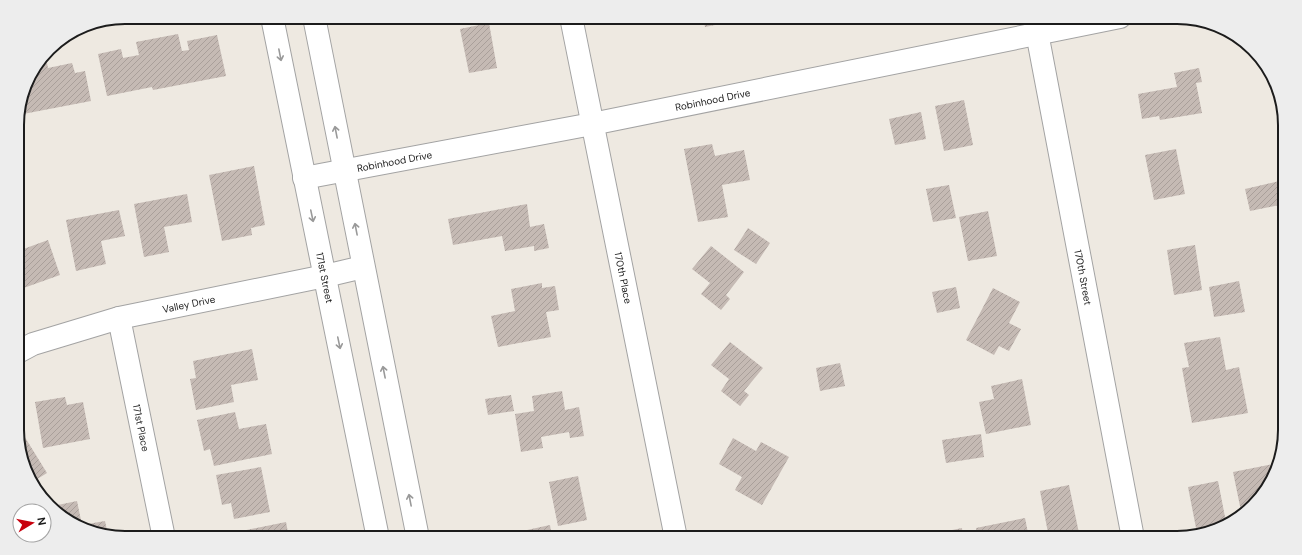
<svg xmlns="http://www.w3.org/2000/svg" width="1302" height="555" font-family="'DM Sans',sans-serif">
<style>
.building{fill:url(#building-hatch)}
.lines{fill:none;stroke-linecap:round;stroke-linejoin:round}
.minor-casing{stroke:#a3a3a3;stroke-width:24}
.minor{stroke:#fff;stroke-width:22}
.oneway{stroke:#999}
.labels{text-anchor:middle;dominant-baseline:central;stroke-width:4;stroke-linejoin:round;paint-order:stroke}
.street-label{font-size:10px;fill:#1c1c1c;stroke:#fff}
.rim{fill:none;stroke:#1c1c1c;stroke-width:2}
</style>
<defs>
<pattern id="building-hatch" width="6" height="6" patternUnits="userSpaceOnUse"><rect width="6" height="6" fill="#c5bab4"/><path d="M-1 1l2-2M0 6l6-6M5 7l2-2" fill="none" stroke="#a99f9a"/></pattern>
</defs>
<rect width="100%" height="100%" fill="#eee9e1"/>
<path class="building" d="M703,17H729L730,22L705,27Z
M489,23L497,68L469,73L460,29Z
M178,34L182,51L189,50L187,41L217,35L226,76L153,90L152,87L107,96L98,54L121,49L123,58L139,55L136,42Z
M47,63L48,68L72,63L75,73L85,71L91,101L18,115L28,77L38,65Z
M1199,68L1202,82L1196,83L1202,113L1160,120L1159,116L1142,119L1138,94L1177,87L1174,73Z
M964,100L973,145L944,151L935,106Z
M921,112L926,139L895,145L889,119Z
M712,144L715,156L744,150L750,180L722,185L728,217L698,222L684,149Z
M1176,149L1185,194L1154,200L1145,155Z
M254,166L265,225L251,228L252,235L222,241L209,175Z
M1284,180V204L1250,211L1245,189Z
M949,185L956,218L933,222L926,189Z
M187,194L192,222L164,227L169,252L144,257L134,204Z
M527,204L530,227L544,224L549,248L534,251V246L505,251L502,236L453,245L448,219Z
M119,210L125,236L101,241L106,264L76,271L66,220Z
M988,211L997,256L968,261L959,217Z
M748,228L770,243L756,264L734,250Z
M48,240L60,275L18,290V251Z
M1195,245L1202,290L1174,295L1167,250Z
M711,246L744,272L726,295L730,299L721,310L701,294L710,283L692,269Z
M1239,281L1245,312L1214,317L1209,287Z
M542,283V288L555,286L559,310L546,312L551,337L498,347L491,316L515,311L511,289Z
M956,287L960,308L937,313L932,292Z
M993,288L1020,302L1009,323L1021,329L1009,351L999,346L994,355L966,340Z
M1220,337L1226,370L1239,367L1248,413L1192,423L1182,368L1189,367L1184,343Z
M730,342L763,368L744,391L749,395L740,406L721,391L729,379L711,365Z
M252,349L258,380L231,385L234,402L196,410L190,379L196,378L193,361Z
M840,363L845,386L820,391L816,368Z
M1022,379L1031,425L986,434L979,402L994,399L991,386Z
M562,391L565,410L579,407L584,436L570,438L569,432L541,437L543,448L521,452L515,414L534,411L532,396Z
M511,395L514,411L488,415L485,399Z
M65,397L67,405L83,402L90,439L43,448L35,402Z
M235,412L239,429L266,424L272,454L214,466L210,449L204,451L197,420Z
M18,426L47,473L34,481L18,444Z
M981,434L984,457L946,463L942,440Z
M733,438L756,451L761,442L789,457L762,505L735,490L742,477L719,464Z
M1278,463L1277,471L1242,516L1233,472Z
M261,467L270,512L234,519L231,503L222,505L216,475Z
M578,476L587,520L558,526L549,482Z
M1218,481L1226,522L1197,533L1188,487Z
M1069,485L1080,538H1049L1040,491Z
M77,501L82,525L105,521L108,535L84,530L53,506Z
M1025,518L1029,538H978L976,528Z
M286,522L289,538H228L227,534Z
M550,525L552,538H528L527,530Z
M962,528L963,538H918V537Z"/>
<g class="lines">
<g class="minor-casing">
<g id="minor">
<path id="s1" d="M272,17L378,538"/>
<path d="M314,17L418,538"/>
<path id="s2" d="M571,17L676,538"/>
<path id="s3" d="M1034,17L1133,538"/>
<path id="s4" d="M304,178L592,124L1120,17"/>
<path id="s5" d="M119,318L164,538"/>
<path id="s6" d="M18,352L33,344L119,318L325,276L363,267"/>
</g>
</g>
<use href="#minor" class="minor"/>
</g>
<defs><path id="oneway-shaft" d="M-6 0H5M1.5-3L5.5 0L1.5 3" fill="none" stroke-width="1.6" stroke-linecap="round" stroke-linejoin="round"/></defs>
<g class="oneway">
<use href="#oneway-shaft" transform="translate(280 55) rotate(79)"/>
<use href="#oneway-shaft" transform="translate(336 132) rotate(-101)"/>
<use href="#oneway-shaft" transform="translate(312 216) rotate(78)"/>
<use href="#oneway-shaft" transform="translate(356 229) rotate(-101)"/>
<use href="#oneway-shaft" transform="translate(339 343) rotate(78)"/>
<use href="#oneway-shaft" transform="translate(384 372) rotate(-101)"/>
<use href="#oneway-shaft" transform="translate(410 500) rotate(-101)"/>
</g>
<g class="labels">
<g class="street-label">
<text stroke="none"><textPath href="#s4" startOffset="416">Robinhood Drive</textPath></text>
<text stroke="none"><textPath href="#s4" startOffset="92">Robinhood Drive</textPath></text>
<text stroke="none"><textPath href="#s3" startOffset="265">170th Street</textPath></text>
<text stroke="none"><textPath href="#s1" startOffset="266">171st Street</textPath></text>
<text stroke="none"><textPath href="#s2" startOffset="266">170th Place</textPath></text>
<text stroke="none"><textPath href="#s6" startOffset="178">Valley Drive</textPath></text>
<text stroke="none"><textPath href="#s5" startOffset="112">171st Place</textPath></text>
</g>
</g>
<path d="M0 0H1302V555H0ZM125 24H1177A101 101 0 0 1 1278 125V430A101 101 0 0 1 1177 531H125A101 101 0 0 1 24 430V125A101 101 0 0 1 125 24Z" fill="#ededed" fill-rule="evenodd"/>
<path class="rim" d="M125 24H1177A101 101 0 0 1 1278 125V430A101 101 0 0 1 1177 531H125A101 101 0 0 1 24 430V125A101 101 0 0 1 125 24Z"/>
<g transform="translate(32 523) rotate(80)"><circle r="19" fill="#ffffff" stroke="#a4a4a4"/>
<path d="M0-3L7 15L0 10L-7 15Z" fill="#c8000d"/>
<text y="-6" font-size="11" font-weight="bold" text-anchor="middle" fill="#1c1c1c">N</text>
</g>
</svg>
